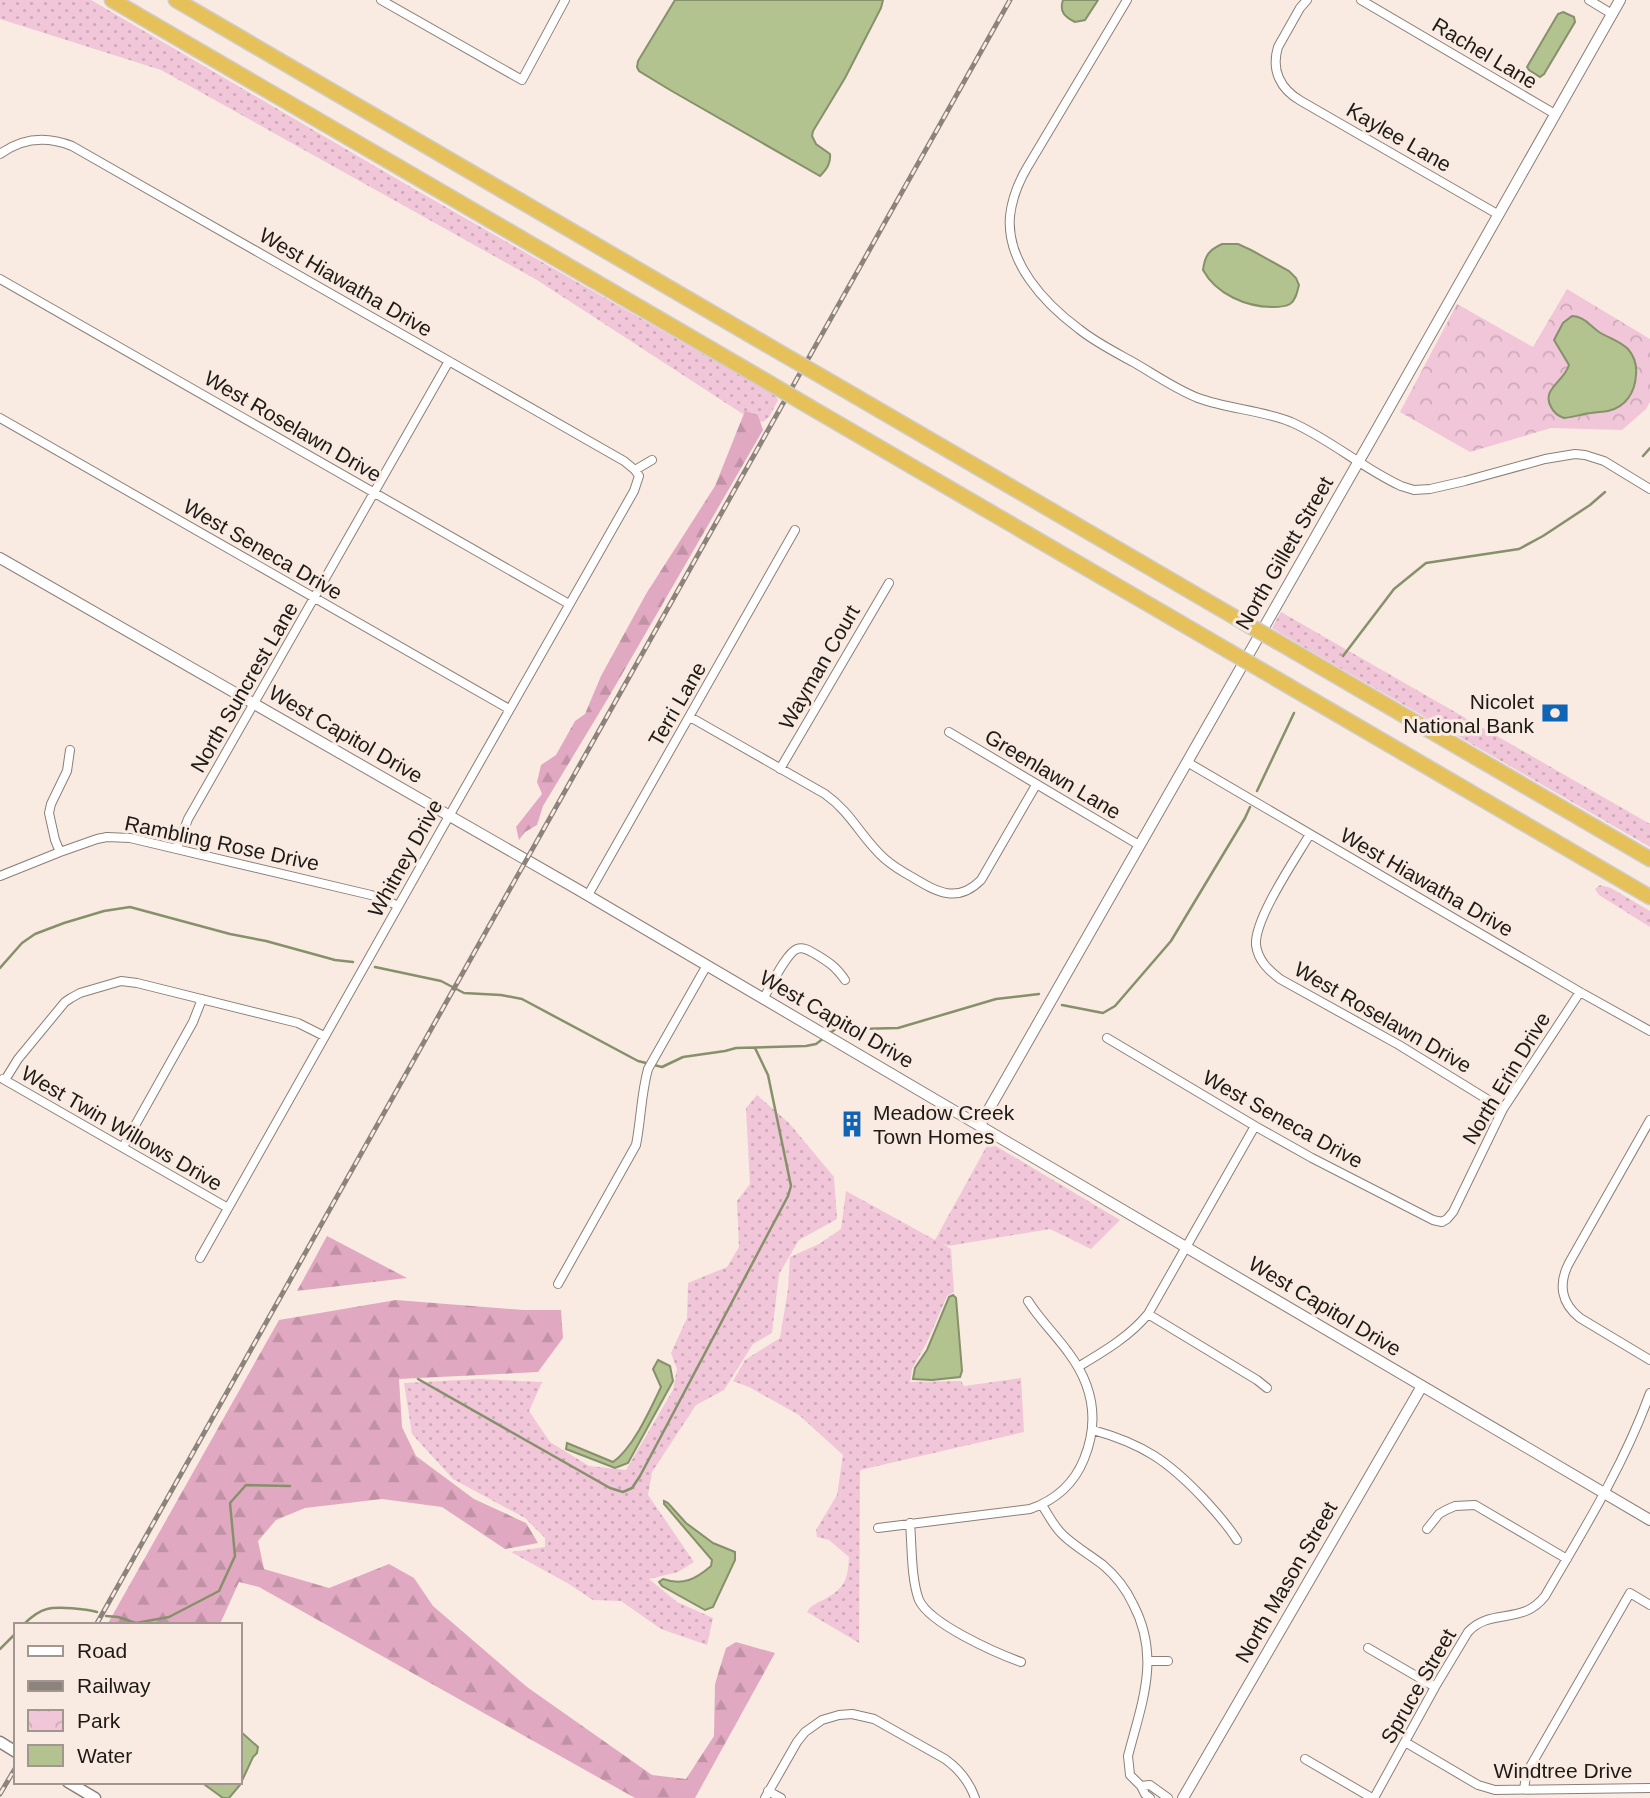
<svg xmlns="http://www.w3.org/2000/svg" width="1650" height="1798" font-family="Helvetica,sans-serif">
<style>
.grass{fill:url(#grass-dots)}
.forest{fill:url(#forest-firs)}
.park{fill:url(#park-crowns)}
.water{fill:#b2c38f;stroke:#86906b;stroke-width:2}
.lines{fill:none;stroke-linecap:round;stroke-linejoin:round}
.stream{stroke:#86906b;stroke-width:2.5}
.minor-casing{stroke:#8b7f77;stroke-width:10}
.tertiary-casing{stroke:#8b7f77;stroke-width:12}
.secondary-casing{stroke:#8b7f77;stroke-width:13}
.motorway-casing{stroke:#cecdcc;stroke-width:17}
.minor{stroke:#fff;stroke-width:8}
.tertiary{stroke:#fff;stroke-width:10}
.secondary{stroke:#fff;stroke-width:10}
.motorway{stroke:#e6c15a;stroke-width:14}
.rail-casing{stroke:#8c837c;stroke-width:5}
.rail{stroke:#f9ebe2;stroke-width:2.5;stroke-dasharray:8;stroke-linecap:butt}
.motorway-bridge-casing{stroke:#cecdcc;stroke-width:17;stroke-linecap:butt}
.motorway-bridge{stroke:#e6c15a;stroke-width:14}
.labels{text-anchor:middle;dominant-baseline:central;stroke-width:6;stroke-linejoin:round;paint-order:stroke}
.street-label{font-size:21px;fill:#1e1a16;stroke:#f9ebe2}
.poi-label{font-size:21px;fill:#1e1a16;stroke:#f9ebe2;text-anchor:end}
</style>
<defs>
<pattern id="grass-dots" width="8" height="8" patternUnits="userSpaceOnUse" patternTransform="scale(1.75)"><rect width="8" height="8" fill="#f0c6d8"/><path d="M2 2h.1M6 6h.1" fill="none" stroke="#cdaab9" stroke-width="1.8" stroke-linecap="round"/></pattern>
<pattern id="forest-firs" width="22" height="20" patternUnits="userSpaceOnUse" patternTransform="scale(1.75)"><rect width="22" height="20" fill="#e1a9c1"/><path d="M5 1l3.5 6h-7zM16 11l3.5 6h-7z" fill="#c191a5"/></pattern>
<pattern id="park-crowns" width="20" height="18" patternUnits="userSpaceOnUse" patternTransform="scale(1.75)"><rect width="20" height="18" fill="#f0c6d8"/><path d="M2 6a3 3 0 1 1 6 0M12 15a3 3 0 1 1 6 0" fill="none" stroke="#cdaab9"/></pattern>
</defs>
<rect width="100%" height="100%" fill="#f9ebe2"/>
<path class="grass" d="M0,0H91L409,186L775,395L778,400L769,417L763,422L752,420L537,280L161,70L0,19Z
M1281,612L1650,824V847L1302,646L1272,628Z
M1600,885L1611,888L1650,911V927L1599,895L1595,889Z
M757,1095L789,1123L834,1177L837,1219L799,1240L779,1274L772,1333L753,1344L724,1390L696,1405L652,1472L648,1495L694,1562L678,1572L649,1579L677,1602L713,1618L707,1645L661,1629L621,1601L593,1600L569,1584L511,1552L545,1547V1538L525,1518L453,1479L412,1434L404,1383L479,1379L542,1382L529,1411L550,1442L589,1466L626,1470L673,1390L677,1369L671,1353L687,1318L688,1283L727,1267L739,1247L737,1201L750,1184L746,1108Z
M989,1142L1120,1220L1091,1249L1050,1229L948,1246L941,1243L951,1249L954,1292L947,1296L927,1342L912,1369L910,1382L961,1381L964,1386L1021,1378L1024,1432L860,1470L859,1643L807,1612C811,1605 817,1603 825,1599C845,1588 848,1579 849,1557L829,1540L817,1537L816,1530L837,1495L843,1455L799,1415L749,1387L733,1381L745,1360L780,1338L788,1289L790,1257L819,1244L841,1229L846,1191L935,1240Z"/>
<path class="forest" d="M745,411L758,415L763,430L610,695L543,806L537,825L525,832L519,840L516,827L542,794L537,782L541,765L556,755L575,721L585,714L601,676L646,594L715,486Z
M327,1236L407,1278L297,1291Z
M396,1300L524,1310H561L563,1338L538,1372L399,1379L402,1427L416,1456L474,1499L526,1523L538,1543L505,1549L442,1507L382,1499L305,1508L276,1520L258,1541L264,1569L329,1588L389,1564L414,1578L433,1606L527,1687L652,1775L686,1779L714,1736L715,1684L726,1648L736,1642L775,1653L695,1798H635L259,1587L239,1582L220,1624L107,1625L279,1320Z"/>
<path class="park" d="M1567,289L1650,339V402L1646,409L1622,430L1551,428L1470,452L1400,412L1457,304L1533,347Z"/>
<path class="water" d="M675,0H883L881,8L845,78L813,131L812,136L816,144L830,154C831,163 827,169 820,176L670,90L639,71L637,67L638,61Z
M1063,0H1098L1085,20L1075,22C1065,17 1059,12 1063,0Z
M1563,12L1574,17L1575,22L1544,74L1540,77L1529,70L1527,67L1558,14Z
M1222,244H1238L1251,250L1289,271L1296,278L1299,285C1297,292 1296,300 1290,304C1285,307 1279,307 1273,307C1246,307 1216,294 1203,270C1205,255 1209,250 1222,244Z
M1572,316C1584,316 1590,326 1599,332C1609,338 1620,341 1628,349C1634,356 1637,365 1636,375C1635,392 1626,407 1608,411C1603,412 1597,412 1591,413C1582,414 1574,417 1564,418C1558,416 1554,413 1551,407C1541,389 1564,382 1569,365L1554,340L1563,323Z
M953,1295L956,1298L962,1371L960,1377L932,1380L913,1379L915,1368L927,1350L949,1297Z
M658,1360L670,1366L673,1381L628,1463L615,1468L566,1449L567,1443L613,1462C633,1448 650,1410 661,1387L653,1369Z
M664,1501L668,1503L686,1523L713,1543L735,1552V1560L713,1607L705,1610L662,1586L659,1582L663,1579C683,1586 696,1579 711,1566L712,1560L664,1504Z
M240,1731L258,1747L257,1753L253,1757L240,1785L229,1798H223L201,1782H240Z"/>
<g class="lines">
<path class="stream" d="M1643,456L1650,448
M1343,656L1394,589L1426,563L1519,549L1543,536L1590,505L1605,492
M1257,791L1294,713
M375,967L441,981L464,993L501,995L522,999L638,1061L662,1067L683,1057L725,1051L736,1048L806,1046L816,1044L824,1038
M0,968L22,943L35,934L64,923L104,911L130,907L230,934L266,941L335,960L353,962
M1062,1005L1103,1013L1115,1006L1171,941L1245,818L1250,807
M829,1034L838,1027L856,1029L898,1028L996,999L1039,994
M418,1379L610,1488L623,1492L632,1488L640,1476L788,1196L791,1186L768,1075L755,1048
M106,1616L118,1617L136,1623L169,1617L219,1591L235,1556L230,1503L246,1485L290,1486
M23,1625C29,1619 38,1611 47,1609C58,1606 86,1609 97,1612
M0,1649L16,1633"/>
<g class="minor-casing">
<path id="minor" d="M381,0L522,80L565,0
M1127,0L1028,166C1019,181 1012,198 1010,216C1006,262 1044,303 1079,329C1095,342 1115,352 1133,362C1154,374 1175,389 1198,398C1228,409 1261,410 1291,422C1330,439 1362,468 1401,486L1414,490L1430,489L1465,481L1545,459L1575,454L1585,455L1604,461L1650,489
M1307,0L1300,8L1278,47C1271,70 1280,89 1301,101L1499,215
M1361,0L1555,114
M1589,0L1612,14
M0,154C22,138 47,136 72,146L624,461L635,470L639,476L634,491L444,825L200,1258
M0,279L569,604
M0,418L509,709
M635,470L652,460
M690,717L825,794C852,813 862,839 885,859C893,866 903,872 912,877C937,892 957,904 981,880L1036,785
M949,732L1139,845
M1187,762L1580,992L1650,1031
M780,769L889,583
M1310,834C1296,858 1254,919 1256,945C1258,960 1268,970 1280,979L1399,1045L1503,1109
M177,848L188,819L449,361
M60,852L55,840L49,813L51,804L67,771L70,750
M0,876L60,852L97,839L107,837L130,838L371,895L386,900L398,906
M588,895L795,530
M763,999C770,988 786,953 797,949C804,946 811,952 817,955C830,963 836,967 845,980
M1107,1038L1255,1126L1312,1158L1433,1220L1442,1222L1447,1219L1453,1212L1503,1109L1580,992
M3,1079L228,1208
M5,1080L18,1059L65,1002L71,998L80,993L121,981L137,983L298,1023L324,1036
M1650,1120L1569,1263C1558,1284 1561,1303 1580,1318L1650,1360
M123,1147L193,1022L202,999
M558,1284L636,1145C641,1120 641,1094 648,1069L707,965
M1148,1314L1257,1380L1267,1388
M1078,1367C1103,1352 1129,1337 1148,1314L1255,1126
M1093,1430C1143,1444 1168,1461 1203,1498C1216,1512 1227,1524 1237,1540
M1042,1505C1049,1516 1054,1527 1064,1536C1076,1547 1090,1555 1103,1565C1116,1576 1126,1589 1133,1604C1161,1657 1142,1702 1128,1756L1130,1775L1141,1786L1145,1794L1150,1798
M910,1523C912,1546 911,1579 919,1600C930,1624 996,1653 1021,1662
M878,1528L1030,1509C1056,1500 1074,1484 1084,1459C1100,1420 1093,1385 1068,1352C1055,1334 1040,1320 1028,1301
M1427,1529L1439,1514L1446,1510L1455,1506L1475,1505L1567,1559
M1368,1648L1435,1687
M1149,1661H1168
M1405,1742L1478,1785L1495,1790L1650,1788
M1305,1759L1372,1798
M1141,1786L1150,1785L1168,1798
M1524,1789L1526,1776L1530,1767L1630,1593L1650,1605
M768,1791L781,1798
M765,1798L797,1742L805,1732L822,1720L839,1715L852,1714L874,1719L945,1759C959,1769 969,1781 975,1798
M1374,1798L1435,1687L1468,1632C1491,1607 1522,1626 1545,1596C1583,1531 1624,1465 1650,1393"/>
</g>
<g class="tertiary-casing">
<path id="tertiary" d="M0,558L577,889L1650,1520
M980,1125L1372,438L1620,0
M1183,1798L1422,1386"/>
</g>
<g class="secondary-casing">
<path id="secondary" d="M0,1742L16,1752
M68,1782L95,1798"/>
</g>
<g class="motorway-casing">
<path id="motorway" d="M112,0L766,381
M176,0L781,353
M826,379L1243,622
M810,407L1227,650
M1278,642L1650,859
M1263,671L1650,897"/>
</g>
<use href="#minor" class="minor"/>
<use href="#tertiary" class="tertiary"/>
<use href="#secondary" class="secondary"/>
<use href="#motorway" class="motorway"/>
<g class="rail-casing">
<path id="rail" d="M96,1625L1010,0
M0,1794L16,1767"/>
</g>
<use href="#rail" class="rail"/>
<g class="motorway-bridge-casing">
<path id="motorway-bridge" d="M781,353L826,379
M766,381L810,407
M1243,622L1278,642
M1227,650L1263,671"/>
</g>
<use href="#motorway-bridge" class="motorway-bridge"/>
</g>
<defs>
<g id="bank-bare" transform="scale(2.1)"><path d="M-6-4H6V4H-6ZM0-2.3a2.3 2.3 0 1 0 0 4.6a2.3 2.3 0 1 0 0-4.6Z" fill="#0f65b3" stroke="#f9ebe2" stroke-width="2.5" paint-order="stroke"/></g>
<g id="building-bare" transform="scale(2.1)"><path d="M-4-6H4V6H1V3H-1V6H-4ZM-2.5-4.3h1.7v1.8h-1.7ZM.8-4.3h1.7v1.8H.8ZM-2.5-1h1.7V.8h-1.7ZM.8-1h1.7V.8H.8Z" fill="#0f65b3" stroke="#f9ebe2" stroke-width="2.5" paint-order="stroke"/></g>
</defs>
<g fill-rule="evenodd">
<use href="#bank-bare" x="1555" y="713"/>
<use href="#building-bare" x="852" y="1124"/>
</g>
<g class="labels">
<g class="street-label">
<text transform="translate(1485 53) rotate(31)">Rachel Lane</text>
<text transform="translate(1399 137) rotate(30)">Kaylee Lane</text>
<text transform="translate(346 282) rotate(30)">West Hiawatha Drive</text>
<text transform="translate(293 426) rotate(30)">West Roselawn Drive</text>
<text transform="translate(263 549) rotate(30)">West Seneca Drive</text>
<text transform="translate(1284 553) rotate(-60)">North Gillett Street</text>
<text transform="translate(819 667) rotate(-60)">Wayman Court</text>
<text transform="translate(244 687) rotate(-60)">North Suncrest Lane</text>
<text transform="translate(677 704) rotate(-60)">Terri Lane</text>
<text transform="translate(346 734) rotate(30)">West Capitol Drive</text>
<text transform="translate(1053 774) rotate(31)">Greenlawn Lane</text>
<text transform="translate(222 843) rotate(12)">Rambling Rose Drive</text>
<text transform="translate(405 858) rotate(-61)">Whitney Drive</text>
<text transform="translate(1427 882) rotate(30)">West Hiawatha Drive</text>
<text transform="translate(1383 1017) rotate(30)">West Roselawn Drive</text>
<text transform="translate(837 1019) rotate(30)">West Capitol Drive</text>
<text transform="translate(1506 1078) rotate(-59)">North Erin Drive</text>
<text transform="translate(1283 1119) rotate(29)">West Seneca Drive</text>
<text transform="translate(122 1128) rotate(30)">West Twin Willows Drive</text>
<text transform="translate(1325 1306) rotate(31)">West Capitol Drive</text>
<text transform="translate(1286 1582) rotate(-60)">North Mason Street</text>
<text transform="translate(1418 1686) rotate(-60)">Spruce Street</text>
<text x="1563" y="1770">Windtree Drive</text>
</g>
<g class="poi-label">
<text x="1534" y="701">Nicolet<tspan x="1534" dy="24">National Bank</tspan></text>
<text x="873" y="1112" text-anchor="start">Meadow Creek<tspan x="873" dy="24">Town Homes</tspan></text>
</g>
</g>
<rect x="14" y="1623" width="228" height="161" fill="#f9ebe2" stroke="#a19790" stroke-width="2"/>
<rect x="28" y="1646" width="35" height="10" fill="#ffffff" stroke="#a19790" stroke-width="2"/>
<text x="77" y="1658" font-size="21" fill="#1e1a16">Road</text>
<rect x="28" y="1681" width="35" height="10" fill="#8c837c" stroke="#a19790" stroke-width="2"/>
<text x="77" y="1693" font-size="21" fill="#1e1a16">Railway</text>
<rect x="28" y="1710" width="35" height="21" fill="url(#park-crowns)" stroke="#a19790" stroke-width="2"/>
<text x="77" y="1728" font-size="21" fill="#1e1a16">Park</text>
<rect x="28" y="1745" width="35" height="21" fill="#b2c38f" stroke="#a19790" stroke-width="2"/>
<text x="77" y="1763" font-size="21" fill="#1e1a16">Water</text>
</svg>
